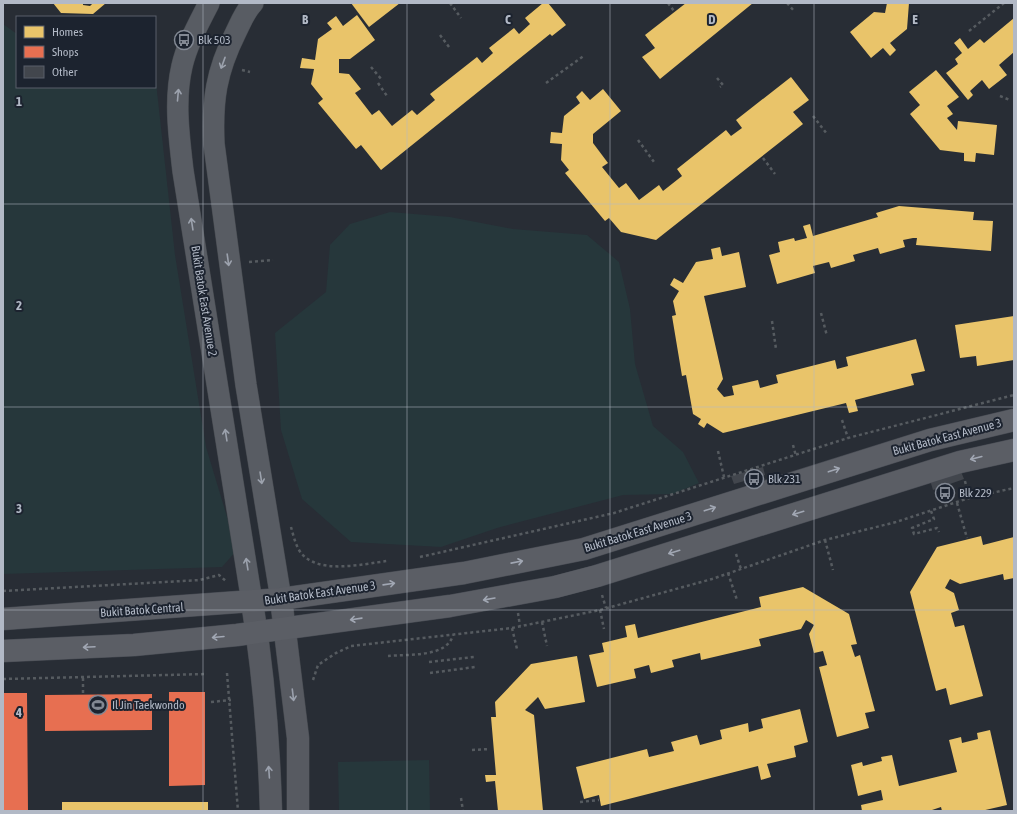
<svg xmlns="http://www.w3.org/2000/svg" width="1017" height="814" font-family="'Asap Condensed',sans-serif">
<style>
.green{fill:#26373b}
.homes{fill:#e9c46a}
.shops{fill:#e76f51}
.building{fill:#42464d}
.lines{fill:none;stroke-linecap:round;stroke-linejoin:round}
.tertiary-casing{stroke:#44484e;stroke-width:22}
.secondary-casing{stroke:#44484e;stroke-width:23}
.primary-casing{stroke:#464a52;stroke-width:23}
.path{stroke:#565b60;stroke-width:2.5;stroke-dasharray:3 3;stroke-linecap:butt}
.tertiary{stroke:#585c63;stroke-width:21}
.secondary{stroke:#575a61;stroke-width:22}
.primary{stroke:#5b5e65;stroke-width:22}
.oneway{stroke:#9ca2ad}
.oneway2{stroke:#a1a7b3}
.oneway3{stroke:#9ba1ad}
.grid{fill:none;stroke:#b2b9c6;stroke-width:1;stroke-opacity:0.55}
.labels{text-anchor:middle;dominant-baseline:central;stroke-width:4;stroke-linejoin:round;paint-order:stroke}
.poi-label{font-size:12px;fill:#b2b9c6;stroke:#1c232f;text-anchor:start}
.street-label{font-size:12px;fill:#b2b9c6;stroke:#1c232f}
.grid-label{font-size:13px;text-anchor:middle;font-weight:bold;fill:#b2b9c6;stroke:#1c232f;stroke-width:4;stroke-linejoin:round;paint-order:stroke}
</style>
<rect width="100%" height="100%" fill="#282d35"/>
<path class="green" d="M3,24L17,34V87H155V73L175,255L206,447L237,550L222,567L3,574Z
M390,212L450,217L513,229L587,235L619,262L630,309L635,364L653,426L683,452L699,483L673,494L623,495L497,528L441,547L351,542L302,499L281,430L275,333L326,292L330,245L350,224Z
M429,760L430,811H339L338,762Z"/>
<path class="homes" d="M53,3H83V5L90,6L93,3H106L93,14L61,13Z
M351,3H400L369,27Z
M543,3H548L566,25L552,36L550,34L381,170L361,145L356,149L318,103L323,99L311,84L314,69L300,68L302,58L315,60L318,39L332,29L327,23L336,16L343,26L357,15L375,40L350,59H339V73L349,74L361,89L355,93L372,115L379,110L392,126L412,110L417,115L435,100L430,94L477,57L482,63L493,53L489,48L514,28L519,34L530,24L525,18Z
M686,3H753L660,79L642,57L655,48L645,35Z
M887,3H909L907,29L890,43L896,50L890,56L883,48L871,58L850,32L874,12L885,13Z
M1014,18V52L999,65L1007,75L989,89L982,80L970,91L973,95L968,100L946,73L958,64L955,59L962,53L954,43L960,38L968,49L980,39L984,43Z
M936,70L959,97L947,106L953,114L947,118L957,130L958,121L997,125L994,155L976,153L975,162L964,161V153L940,150L910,114L920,105L909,92Z
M791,77L809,100L793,112L803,124L656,240L621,232L609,218L605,221L565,173L569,170L561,160L562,144L550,143L551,132L562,133L564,116L580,103L576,97L582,91L590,100L603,89L621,111L593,134V143L608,163L602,167L619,188L626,183L639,200L659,185L663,191L682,176L677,169L726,130L731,136L742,128L736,120Z
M899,206L974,212L973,220L993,221L991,251L916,245L917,238H913L903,240L905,247L880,254L878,248L853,255L855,261L831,268L829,262L813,266L815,273L777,284L769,255L780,252L778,242L794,238L795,241L807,238L803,226L810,224L813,236L878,217L876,213Z
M720,247L722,256L739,252L746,287L704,296L723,379L717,389L724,397L734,395L732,386L758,380L760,388L778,383L776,375L835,360L837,369L848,366L846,357L916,339L925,371L911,374L914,385L855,400L858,411L849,413L846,403L723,433L707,423L704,428L698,424L701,419L693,414L686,375L682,376L672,316L676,315L673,301L679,291L670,285L674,278L683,283L696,262L713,259L711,249Z
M1014,316V360L977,366L976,356L960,358L955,325Z
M981,536L983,545L1014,537V578L1004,580L1003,574L960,584L950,579L945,588L954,593L959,610L951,613L955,627L964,625L983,696L950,705L946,688L936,691L910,592L937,547Z
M803,587L849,614L857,644L851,645L855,657L860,655L875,711L865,713L869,728L837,737L819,667L827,665L823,651L814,653L809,634L814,625L806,620L801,629L759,639L761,646L701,660L700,653L672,660L674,667L651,673L649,665L634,669L636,678L597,687L589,655L604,652L602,643L627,637L625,626L635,624L638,638L761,607L759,597Z
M577,656L585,702L545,709L538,697L525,710L534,715L543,811H498L495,781L486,782L485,775H496L491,717H496L495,702L531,664Z
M800,709L808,742L794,746L796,757L767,764L771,777L761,780L758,766L601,806L599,795L584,799L576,767L647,749L649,757L674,751L671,742L697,735L700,745L722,739L720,730L748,723L749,732L763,728L761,719Z
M990,730L1007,805L981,811H942L941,807L929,811H862L861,805L883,800L881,790L858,796L851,765L862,762L863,766L882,761L881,757L892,755L899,786L957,772L949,740L961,737L962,743L978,739L977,733Z
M62,802H208V811H62Z"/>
<path class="shops" d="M169,692H205V785L169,786Z
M3,693H27L28,811H3Z
M152,694V730L45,731V695Z"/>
<path class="building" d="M763,467L765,475L734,484L731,476Z
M960,469L964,479L933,490L930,480Z"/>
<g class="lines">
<g class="tertiary-casing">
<path id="tertiary" d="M209,3C199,23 187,44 182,66C174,100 179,136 183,171L252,602
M253,3C245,11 241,22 236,32C216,72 212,100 214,144L246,385L281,599"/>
</g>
<g class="secondary-casing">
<path id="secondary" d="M281,599L298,738V811
M252,602C263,669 269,743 271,811"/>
</g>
<g class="primary-casing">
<path id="primary" d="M3,619L281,599L464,573L584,549L930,440L1014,420
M3,651L134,645L237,635L450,606L555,587L597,576L960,462L1014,450"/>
</g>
<path class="path" d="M450,3L461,18
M668,3L674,11
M787,3L795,12
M969,31L1004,3
M440,35L449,47
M371,67L382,80
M242,70L250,72
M717,78L723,85L720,87
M378,83L387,96
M546,83L585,55
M1000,96L1010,100
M813,116L827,134
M638,140L654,162
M763,158L775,174
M249,262L273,260
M821,313L827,336
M772,321L776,349
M842,420L848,438
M793,445L796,456
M718,451L724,477
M965,481L969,498
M957,503L967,538
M931,511L934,519L912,528L914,534L937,528L939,532
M291,527C293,534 295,543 299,550C315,576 362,564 387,561
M825,540L833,570
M736,554L741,569
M420,557L614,513L848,438L1014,395
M728,573L737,600
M3,591L200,580L219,575L227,582
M602,595L606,608
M600,610L604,629
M518,613L520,626
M542,622L547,646
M512,628L517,649
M388,656C407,654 447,658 453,635
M429,662L474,657
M227,673L238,811
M430,673L475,667
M3,679L207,674
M313,680L318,665L336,653L351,646L512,628L600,610L712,579L825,540L896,522L969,498L1014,488
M83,693V677
M211,702L231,700
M472,750L490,749
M461,798L463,811
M580,802L599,800"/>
<use href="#tertiary" class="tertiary"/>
<use href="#secondary" class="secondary"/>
<use href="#primary" class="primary"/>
</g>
<defs><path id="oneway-shaft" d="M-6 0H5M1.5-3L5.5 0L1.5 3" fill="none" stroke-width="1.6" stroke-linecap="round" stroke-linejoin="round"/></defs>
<g class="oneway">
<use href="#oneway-shaft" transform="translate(223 63) rotate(110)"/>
<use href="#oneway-shaft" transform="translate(178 95) rotate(-85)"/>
<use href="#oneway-shaft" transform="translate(192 224) rotate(-99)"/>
<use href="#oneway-shaft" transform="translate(228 260) rotate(82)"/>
<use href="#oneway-shaft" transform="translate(226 435) rotate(-99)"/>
<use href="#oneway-shaft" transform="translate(261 478) rotate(81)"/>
<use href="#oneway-shaft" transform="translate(247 564) rotate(-99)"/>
</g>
<g class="oneway2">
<use href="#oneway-shaft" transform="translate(976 458) rotate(166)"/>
<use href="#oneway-shaft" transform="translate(834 470) rotate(-18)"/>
<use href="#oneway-shaft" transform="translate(710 509) rotate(-18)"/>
<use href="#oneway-shaft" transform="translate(798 513) rotate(163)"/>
<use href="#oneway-shaft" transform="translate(674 552) rotate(163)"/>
<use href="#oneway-shaft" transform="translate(517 562) rotate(-11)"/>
<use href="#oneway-shaft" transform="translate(389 584) rotate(-8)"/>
<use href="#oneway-shaft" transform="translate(489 599) rotate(170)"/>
<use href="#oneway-shaft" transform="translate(356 619) rotate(172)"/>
<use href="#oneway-shaft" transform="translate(218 637) rotate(175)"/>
<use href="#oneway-shaft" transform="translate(89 647) rotate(177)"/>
</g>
<g class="oneway3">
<use href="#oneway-shaft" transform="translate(293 695) rotate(83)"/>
<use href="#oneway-shaft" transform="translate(269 772) rotate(-94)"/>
</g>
<path class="grid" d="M203,3V811M407,3V811M610,3V811M814,3V811M3,204H1014M3,407H1014M3,610H1014"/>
<defs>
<g id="bus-ring" transform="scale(1)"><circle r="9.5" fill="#1c232f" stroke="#828893" stroke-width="1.5"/><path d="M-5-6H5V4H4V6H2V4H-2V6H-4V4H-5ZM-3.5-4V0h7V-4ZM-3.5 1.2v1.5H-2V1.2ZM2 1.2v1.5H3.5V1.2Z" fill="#828893"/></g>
<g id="stadium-ring" transform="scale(1)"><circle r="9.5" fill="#1c232f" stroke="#828893" stroke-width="1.5"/><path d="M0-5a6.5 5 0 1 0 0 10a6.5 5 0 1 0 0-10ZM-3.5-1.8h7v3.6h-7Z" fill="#828893"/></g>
</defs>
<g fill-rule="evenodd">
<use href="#bus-ring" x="184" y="40"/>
<use href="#bus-ring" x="754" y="479"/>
<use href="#bus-ring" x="945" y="493"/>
<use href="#stadium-ring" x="98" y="705"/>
</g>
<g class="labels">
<g class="poi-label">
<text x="198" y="40">Blk 503</text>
<text x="768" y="479">Blk 231</text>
<text x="959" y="493">Blk 229</text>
<text x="112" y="705">Il Jin Taekwondo</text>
</g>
<g class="street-label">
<text transform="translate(204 301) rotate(81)">Bukit Batok East Avenue 2</text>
<text transform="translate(947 437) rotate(-15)">Bukit Batok East Avenue 3</text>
<text transform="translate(638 532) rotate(-17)">Bukit Batok East Avenue 3</text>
<text transform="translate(320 593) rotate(-8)">Bukit Batok East Avenue 3</text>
<text transform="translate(142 610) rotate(-4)">Bukit Batok Central</text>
</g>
</g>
<g class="grid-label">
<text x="305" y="24">B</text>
<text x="508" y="24">C</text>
<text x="712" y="24">D</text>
<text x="915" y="24">E</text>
<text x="19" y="106">1</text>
<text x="19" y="310">2</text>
<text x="19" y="513">3</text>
<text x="19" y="717">4</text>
</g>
<rect width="1017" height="814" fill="none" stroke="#b2b9c6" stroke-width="8"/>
<rect x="16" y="16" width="140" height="72" fill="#1c232f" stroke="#585f6b"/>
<rect x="24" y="26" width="20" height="12" fill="#e9c46a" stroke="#585f6b"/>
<text x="52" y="36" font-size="12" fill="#b2b9c6">Homes</text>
<rect x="24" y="46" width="20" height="12" fill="#e76f51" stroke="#585f6b"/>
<text x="52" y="56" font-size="12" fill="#b2b9c6">Shops</text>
<rect x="24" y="66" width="20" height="12" fill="#42464d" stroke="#585f6b"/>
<text x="52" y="76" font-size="12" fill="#b2b9c6">Other</text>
</svg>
